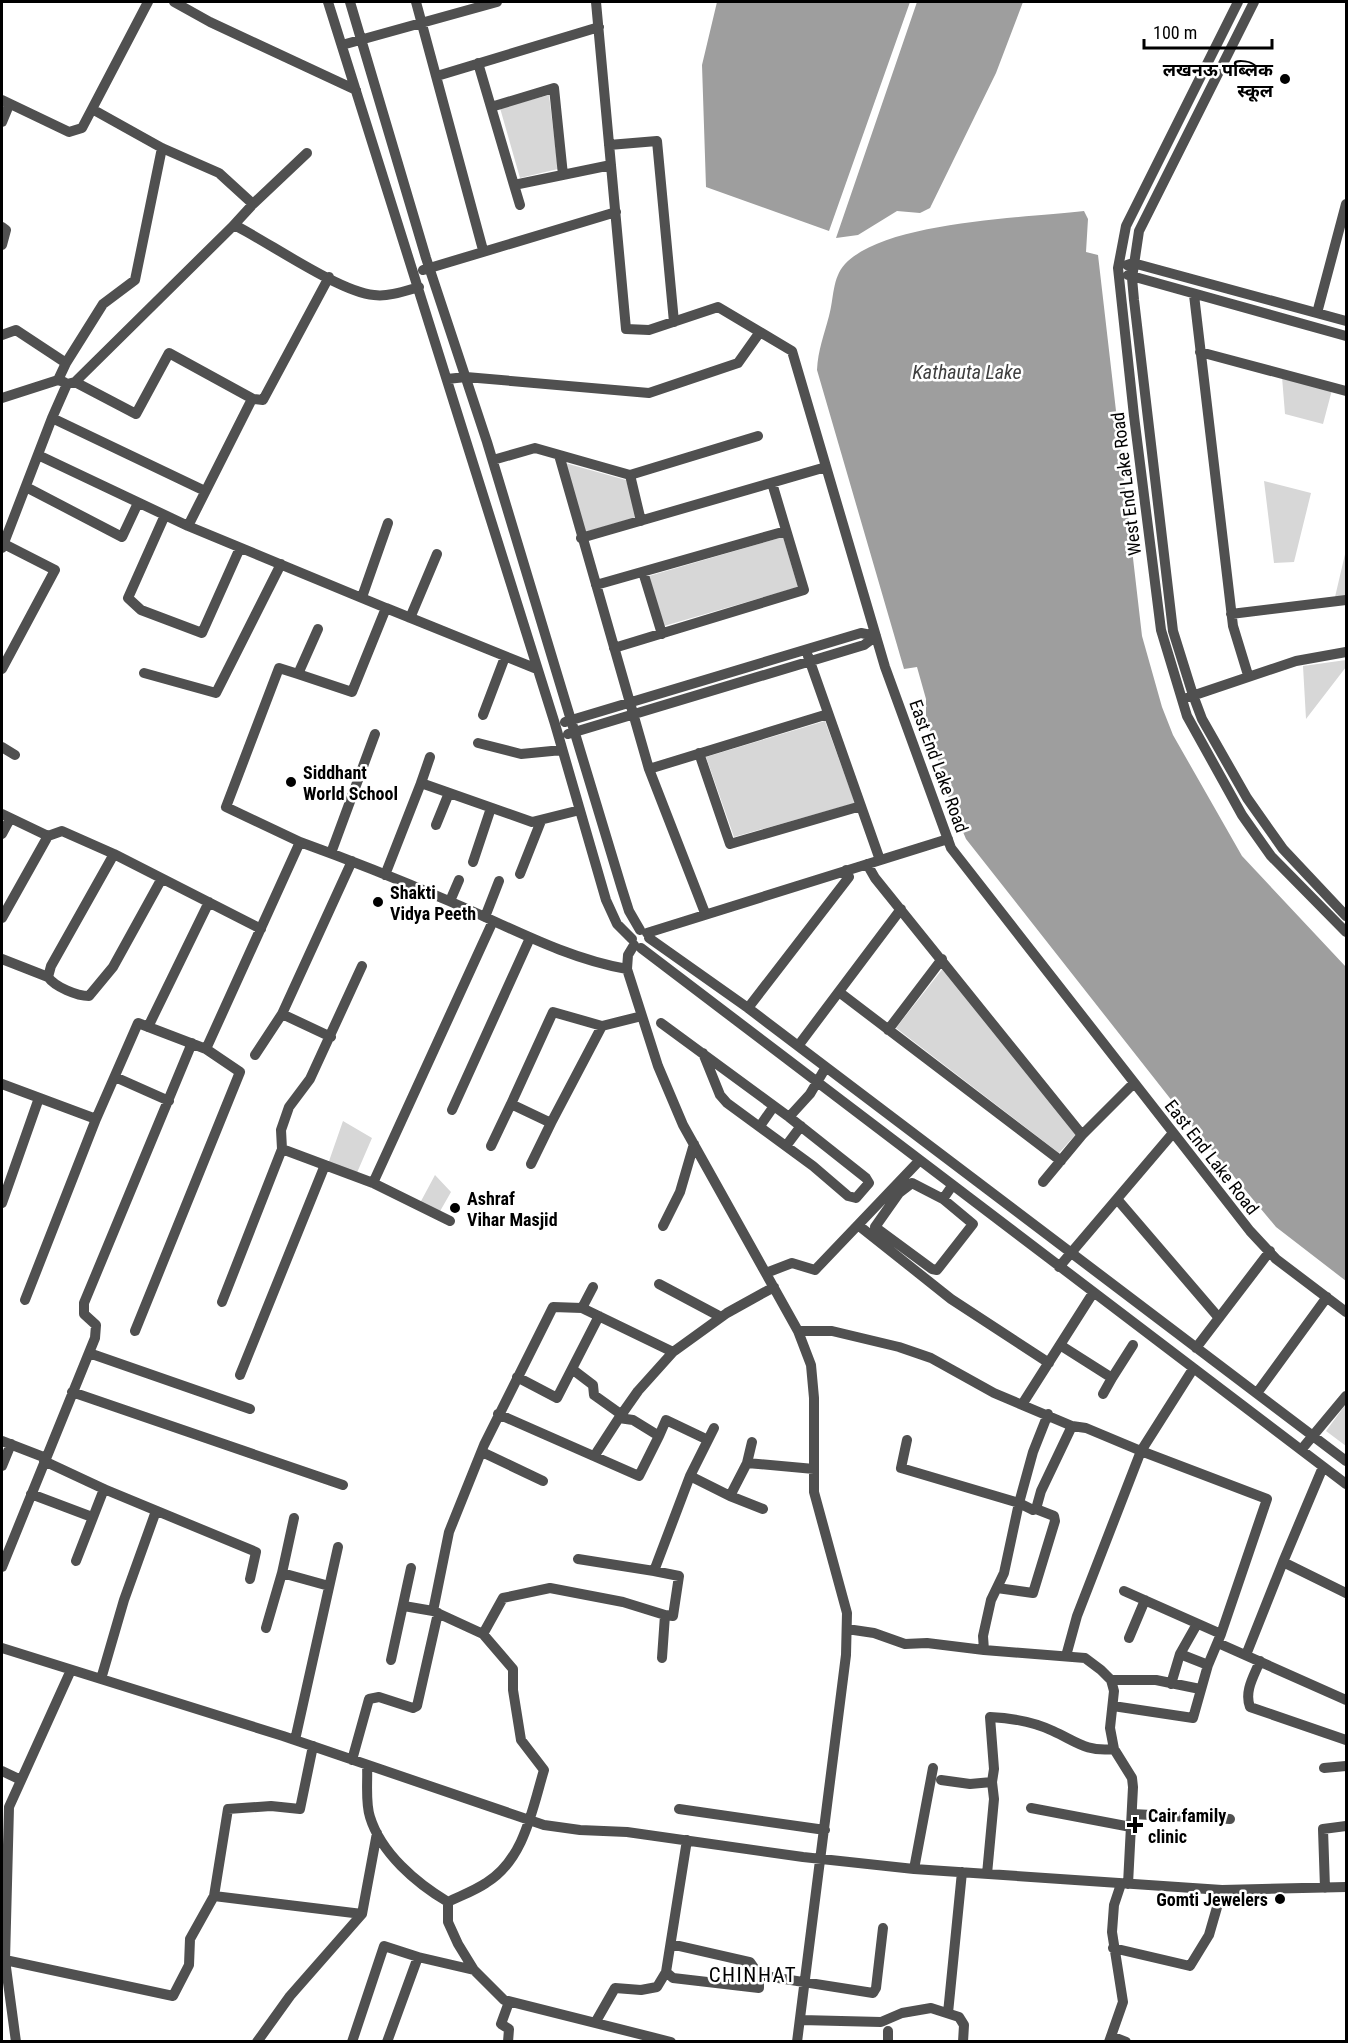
<svg xmlns="http://www.w3.org/2000/svg" width="1348" height="2043" font-family="'Roboto Condensed','Noto Sans Devanagari',sans-serif">
<style>
.green{fill:#d7d7d7}
.water{fill:#9e9e9e}
.lines{fill:none;stroke-linecap:round;stroke-linejoin:round}
.minor{stroke:#505050;stroke-width:10}
.poi-dot{fill:#000;stroke:#fff;stroke-width:2}
.labels{text-anchor:middle;dominant-baseline:central;stroke-width:5;stroke-linejoin:round;paint-order:stroke}
.poi-label{font-size:18px;font-weight:bold;fill:#000;stroke:#fff;text-anchor:start}
.street-label{font-size:18px;fill:#000;stroke:#fff}
.water-label{font-size:20px;font-style:italic;fill:#3f3f3f;stroke:#fff}
.quarter-label{font-size:21px;letter-spacing:1.5px;fill:#000;stroke:#fff}
</style>
<rect width="100%" height="100%" fill="#fff"/>
<path class="green" d="M549,95L558,169L520,178L500,108Z
M1282,377L1332,390L1323,424L1285,414Z
M565,463L626,480L637,517L585,532Z
M1264,481L1311,493L1294,562L1274,563Z
M783,537L798,587L664,626L649,576Z
M1346,550V596L1335,597Z
M1346,660V667L1306,719L1303,666Z
M825,721L855,803L734,837L706,757Z
M944,967L1076,1134L1059,1153L896,1028Z
M343,1121L372,1138L356,1175L328,1164Z
M435,1175L451,1192L439,1213L420,1203Z
M1346,1404V1446L1326,1431Z"/>
<path class="water" d="M717,2H910L829,231L706,187L702,65Z
M917,2H1023L996,73L930,208L920,213L897,211L858,235L836,238Z
M1084,211L1088,219L1086,252L1098,255L1142,636L1162,707L1173,735L1242,856L1346,967V1281L1276,1227L1191,1125L966,839L949,799L926,717V699L917,667L904,669L817,370C818,350 824,335 829,316C834,299 832,278 845,264C886,221 1024,218 1084,211Z"/>
<g class="lines">
<path class="minor" d="M148,2L92,109L162,148L219,173L253,204L232,227
M174,2L210,22L356,90
M328,2L555,724L606,900L617,924L632,939
M350,2L426,258L487,442L622,889L629,911L640,930
M416,2L483,250
M596,2L626,329L649,330L718,307L792,351L885,667L951,848L1250,1231L1276,1259L1346,1312
M1238,2L1126,226L1118,268L1134,416L1161,630L1187,716L1242,815L1271,856L1346,932
M1254,2L1139,231L1132,278L1134,300L1173,631L1193,695L1202,719L1247,798L1283,849L1346,916
M342,45L497,2
M478,63L514,185L611,165
M437,76L599,27
M2,100L69,132L82,128L92,109
M491,107L554,88L563,175
M2,122L9,105
M609,145L657,141L674,322
M514,185L520,205
M253,204L307,153
M2,227L6,230L2,245
M1127,265L1133,263L1346,321
M423,270L616,212
M1128,275L1346,336
M329,277L263,400L253,399L251,401L188,526L386,608
M1194,295L1233,626L1248,675
M1317,313L1346,204
M2,335L16,330L66,363
M1200,352L1346,391
M447,379L466,377L649,393L738,363L760,332
M58,380L66,363L103,304L135,280L162,148
M75,382L67,384L52,418L205,491
M2,398L58,380L64,382
M253,399L169,353L136,414L75,382L232,227H238C271,244 340,292 374,295C388,297 405,291 419,287
M38,455L188,526
M559,455L649,769L705,913
M493,460L535,448L630,475L641,521
M630,475L758,436
M26,487L122,537L138,503
M165,515L128,598L141,610L202,633L240,548
M581,538L826,467
M2,548L52,418
M643,572L662,634
M596,585L786,531
M362,597L388,523
M1231,614L1346,600
M410,618L437,554
M318,629L298,674L352,692L386,608L537,669
M614,648L804,590L772,483
M808,656L880,860
M2,669L55,570L4,544
M144,673L216,693L281,564
M298,674L279,668L226,807L300,842
M1189,697L1296,661L1346,652
M483,715L505,657
M565,722L861,633L876,636
M568,734L864,645L876,636
M478,743L521,754L562,750
M2,747L15,755
M699,753L730,844L861,806
M430,757L421,783L532,822L580,810
M649,769L828,714
M2,814L48,836
M436,825L449,793
M2,834L10,819
M331,853L375,734
M114,854L51,966L48,977C55,987 77,996 89,996L113,967L161,880
M473,862L491,808
M867,864L875,878L1082,1135
M520,874L541,821
M385,875L421,783
M450,901L459,880
M485,917L499,881
M2,918L48,836L62,831L114,854L261,929
M647,933L948,839
M649,938L748,1008L1346,1461
M634,945L628,955L627,969L658,1066L683,1125L798,1331L811,1365L814,1398V1492L847,1613L846,1655L797,2042
M641,948L1346,1484
M2,959L48,977
M839,992L1061,1161
M748,1008L849,877L846,870
M282,1014L331,1037
M661,1023L789,1117
M602,1026L553,1012L511,1104L551,1123L602,1026L642,1016
M148,1027L209,902
M888,1030L942,959
M798,1046L901,909
M703,1053L720,1095L727,1103L813,1166L848,1196L856,1198L869,1183L866,1178L789,1117L810,1094L826,1067
M255,1055L282,1014L352,861
M115,1077L169,1101
M2,1084L96,1119L138,1023L206,1049L300,842C350,860 400,880 449,901C508,926 564,958 627,969
M452,1110L530,938
M760,1126L774,1106
M491,1146L511,1104
M786,1146L801,1126
M282,1149L373,1183L493,921
M531,1164L551,1123
M1043,1182L1082,1135L1134,1083
M373,1183L450,1221
M943,1199L973,1224L937,1270L932,1269L875,1227L899,1193L912,1183L943,1199L952,1186
M1117,1199L1219,1318
M2,1203L39,1098
M858,1225L951,1299L1049,1363
M663,1226L680,1192L694,1144
M1059,1267L1173,1133
M766,1273L792,1263L815,1270L919,1161
M659,1284L721,1317
M593,1287L582,1308L673,1352L727,1313L774,1287
M25,1300L96,1119
M222,1302L282,1149L281,1130L289,1107L310,1079L362,966
M135,1331L240,1072L206,1049
M798,1331H832L899,1347L931,1358L994,1393L1072,1426
M1060,1345L1112,1378L1133,1345
M1196,1348L1270,1251
M89,1353L250,1409
M572,1369L593,1385L594,1395L622,1415
M240,1375L325,1165
M517,1377L557,1398L599,1316
M72,1392L343,1485
M1257,1393L1327,1297
M1103,1394L1112,1378
M1023,1403L1093,1293
M498,1414L639,1476L659,1436L633,1420L619,1418L595,1455
M619,1418L638,1391L673,1352
M659,1436L666,1420L708,1440
M907,1440L901,1468L1019,1503L1033,1452L1048,1414
M2,1441L46,1458
M1301,1450L1346,1396
M482,1452L543,1481
M44,1461L104,1489L256,1552L250,1579
M747,1463L752,1442
M2,1466L11,1444
M690,1476L714,1428
M31,1494L92,1517
M730,1496L763,1509
M578,1559L654,1571
M76,1561L104,1489
M1283,1562L1323,1467
M2,1567L95,1338L96,1325L84,1314V1303L192,1043
M282,1573L294,1518
M997,1588L1033,1593L1055,1521L1054,1516L1036,1509
M404,1606L433,1611
M665,1615L673,1616L679,1576L654,1571L690,1476L730,1496L747,1463L814,1469
M266,1628L282,1573L329,1586
M847,1629L874,1633L905,1644L927,1643L984,1650L983,1636L991,1600L1004,1573L1019,1503L1033,1510L1036,1509L1041,1491L1072,1426L1086,1428L1141,1451L1193,1369
M483,1634L503,1598L550,1588L623,1602L665,1615L662,1658
M1129,1638L1145,1600
M1218,1643L1346,1700
M2,1648L283,1736L544,1825L580,1830L627,1832L803,1857L914,1869L1222,1890L1346,1887
M984,1650L1085,1658L1101,1670L1111,1680L1114,1691L1110,1728L1114,1749L1132,1778L1133,1787L1128,1884
M1180,1654L1208,1665
M1246,1655L1283,1562L1346,1593
M1066,1656L1077,1616L1141,1451L1267,1499L1221,1634
M391,1660L411,1568
M1260,1661C1254,1676 1244,1691 1250,1707L1346,1740
M101,1679L124,1600L156,1511
M1111,1680H1156L1200,1689
M1171,1684L1180,1654L1197,1624
M1113,1706L1193,1718L1208,1665L1221,1634L1124,1591
M295,1740L338,1547
M352,1760L369,1699L379,1697L413,1708L417,1706L438,1613
M367,1765C368,1781 365,1802 370,1817C381,1853 416,1883 448,1902V1922L458,1944L474,1970L504,2000L671,2042
M1324,1768L1346,1766
M2,1771L21,1780
M941,1780L970,1784L992,1782L994,1769L990,1717C1011,1718 1034,1722 1053,1731C1077,1742 1086,1752 1114,1749
M1031,1808L1131,1827
M679,1809L825,1830
M1132,1814L1230,1819
M914,1869L933,1768
M987,1874L994,1799L992,1782
M1325,1888L1323,1829L1346,1826
M214,1896L228,1809L271,1806L300,1809L313,1746
M448,1902C460,1896 474,1891 486,1883C524,1860 532,1810 544,1770L521,1740L513,1690V1669L483,1634L433,1611L449,1532L484,1445L553,1307L582,1308
M671,1944L750,1962L759,1975V1988L673,1978L666,1972L687,1840
M1113,1948L1190,1966L1209,1935L1222,1890
M418,1957L474,1970
M5,1960L173,1996L189,1965L190,1939L214,1896L362,1914
M759,1975L873,1993L876,1988L883,1928
M948,2013L962,1872
M801,2020L881,2022L902,2013L931,2008L959,2017L964,2025L963,2042
M595,2023L615,1988L641,1990L657,1987L666,1972
M1111,2036L1126,2042
M16,2042L5,1960L9,1807L71,1670
M257,2042L290,1996L362,1914L377,1833
M352,2042L384,1946L418,1957L387,2042
M508,2042L509,2029L501,2024L509,2002
M888,2042V2031
M1109,2042L1123,2002L1112,1932L1114,1905L1121,1884"/>
</g>
<g class="poi-dot">
<circle cx="1285" cy="79" r="6"/>
<circle cx="291" cy="782" r="6"/>
<circle cx="378" cy="902" r="6"/>
<circle cx="455" cy="1208" r="6"/>
<path d="M1132 1816h6v6h6v6h-6v6h-6v-6h-6v-6h6z"/>
<circle cx="1280" cy="1899" r="6"/>
</g>
<g class="labels">
<g class="poi-label">
<text x="1273" y="69" text-anchor="end">लखनऊ पब्लिक<tspan x="1273" dy="21">स्कूल</tspan></text>
<text x="303" y="772">Siddhant<tspan x="303" dy="21">World School</tspan></text>
<text x="390" y="892">Shakti<tspan x="390" dy="21">Vidya Peeth</tspan></text>
<text x="467" y="1198">Ashraf<tspan x="467" dy="21">Vihar Masjid</tspan></text>
<text x="1148" y="1815">Cair family<tspan x="1148" dy="21">clinic</tspan></text>
<text x="1268" y="1899" text-anchor="end">Gomti Jewelers</text>
</g>
<g class="street-label">
<text transform="translate(1126 484) rotate(-97)">West End Lake Road</text>
<text transform="translate(939 766) rotate(70)">East End Lake Road</text>
<text transform="translate(1212 1157) rotate(52)">East End Lake Road</text>
</g>
<g class="water-label">
<text x="967" y="372">Kathauta Lake</text>
</g>
<g class="quarter-label">
<text x="753" y="1975">CHINHAT</text>
</g>
</g>
<rect width="1348" height="2043" fill="none" stroke="#000000" stroke-width="6"/>
<path d="M1144 39v9h128v-9" fill="none" stroke="#000000" stroke-width="3"/>
<text x="1153" y="39" font-size="18" fill="#000000" stroke="#ffffff" stroke-width="4.5" paint-order="stroke">100 m</text>
</svg>
